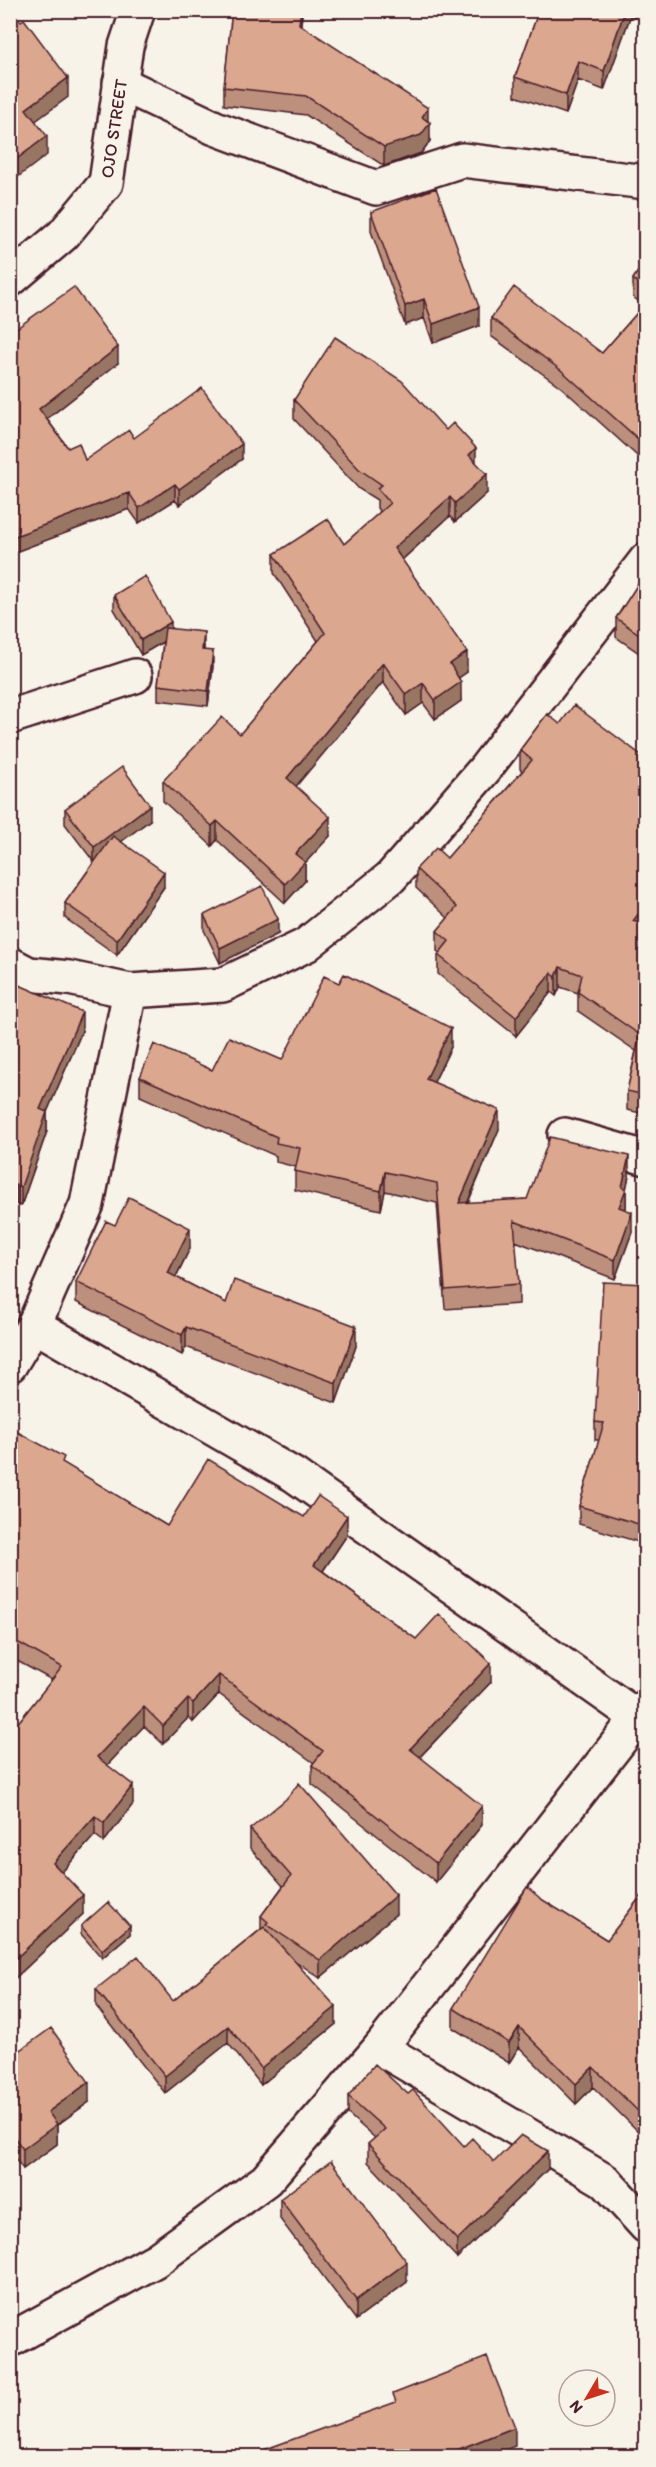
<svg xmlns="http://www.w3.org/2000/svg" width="656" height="2467" font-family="Itim,sans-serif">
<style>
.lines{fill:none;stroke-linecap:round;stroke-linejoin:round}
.minor-casing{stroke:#4a1f2b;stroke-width:38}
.minor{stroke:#f7f3e8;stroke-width:33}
.wall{fill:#bc907b;stroke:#4a1f2b;stroke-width:1.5}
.shaded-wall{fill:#997564;stroke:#4a1f2b;stroke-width:1.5}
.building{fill:#dba78f;stroke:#4a1f2b;stroke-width:1.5}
.labels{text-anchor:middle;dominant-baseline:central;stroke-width:5;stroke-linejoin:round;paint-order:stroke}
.street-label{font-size:18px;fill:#4a1f2b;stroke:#f7f3e8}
</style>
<rect width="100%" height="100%" fill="#f7f3e8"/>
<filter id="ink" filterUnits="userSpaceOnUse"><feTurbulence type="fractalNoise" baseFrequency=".0167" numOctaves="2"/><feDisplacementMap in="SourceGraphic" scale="12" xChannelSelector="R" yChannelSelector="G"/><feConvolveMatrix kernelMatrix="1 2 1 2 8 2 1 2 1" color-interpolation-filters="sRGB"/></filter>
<g filter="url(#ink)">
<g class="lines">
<g class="minor-casing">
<g id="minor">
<path d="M120,83L215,128L376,188L462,160L646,182"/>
<path id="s1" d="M10,280L63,235L106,183L126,46L138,10"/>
<path d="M10,717L135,676"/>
<path d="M10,964L29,974L69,978L130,991"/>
<path d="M565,1135L646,1158"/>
<path d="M34,1325L294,1475L637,1717"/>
<path d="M10,1365L34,1325L87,1204L130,991L223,985L306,945L391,877L484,770L646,560"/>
<path d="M380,2048L605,2181L646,2226"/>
<path d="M10,2340L156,2260L266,2180L380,2048L646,1707"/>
</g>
</g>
<use href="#minor" class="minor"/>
</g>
<path class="wall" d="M232,10H305L302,14L301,25L428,121L430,141L421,153L384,166L306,115L224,105V87Z
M539,10H645V18L630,17L604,90L578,80L566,114L515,96V77Z
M371,212L479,326L433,343L424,318L405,325L371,231Z
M645,261V463L562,388L491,336V318L602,353L644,305L633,297V279Z
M10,333L118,363L47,419L68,448L85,460L134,438L242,459L179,505L175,500L139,523L129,509L10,554Z
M294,400L476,463L487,493L455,522L450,516L402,560L467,672L459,677L461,701L435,719L423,703L406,715L383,682L296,786L330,836L305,863V881L285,903L217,840L212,846L163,801V781L240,734L318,641L274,573V554L344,544L380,512L377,508V500L359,489L294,419Z
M645,573V657L616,637V618Z
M114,595L204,647V650L213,666L208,706L158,700V685L163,642L141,655L114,609Z
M547,714L645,925V1114L627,1110V1091L636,1051L578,1011V993L560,987L556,996L551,992L516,1036L438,974V955L440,953L437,951V931L448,918L416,888V869L447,858L522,771L520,769V750Z
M65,809L150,820L121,841L164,887L117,955L65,918V903L94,862L65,824Z
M204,915L278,934L220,963L204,930Z
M10,981L82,1031L47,1112V1131L21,1206L16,1204Z
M451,1047L434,1082L499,1129L468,1203L527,1199L629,1175L626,1189V1210L632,1232L615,1279L515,1241L519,1284V1304L445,1309L437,1203L385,1191L381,1210L295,1190V1171L296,1167L276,1162V1156L140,1096V1077L212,1070L282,1060Z
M115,1225L190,1248L176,1277L226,1303L356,1346L336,1403L186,1347L182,1355L76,1302V1282Z
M645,1284V1544L579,1524V1506L599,1440H595V1422Z
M10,1428L64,1464L167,1526L304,1517L347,1535L323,1571L416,1639L491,1682L420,1757L482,1825L436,1882L312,1784V1765L314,1763L219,1694L193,1722L188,1718L163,1744L144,1726L107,1765L133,1804L104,1842L95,1835L62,1872L83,1914L10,1983V1733L52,1680L10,1657Z
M250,1829L396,1914L320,1978L297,1962L336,2024L261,2085L228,2043L165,2093L96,2006V1989L173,2001L261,1929V1916L283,1886L250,1848Z
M645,1891V2138L593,2087L576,2104L519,2047L509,2063L453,2028V2008L541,1899L607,1940Z
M81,1926L130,1934L102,1958L81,1934Z
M10,2058L89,2102L57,2125V2144L23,2169L14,2157L10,2159Z
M348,2096L464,2146L494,2162L548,2169L457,2258L368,2162V2144L375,2138L348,2114Z
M280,2199L407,2282L356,2320L280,2219Z"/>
<path class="shaded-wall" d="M301,10H305L302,14L299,42V24Z
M625,10H630V17L604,90V71Z
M578,61V80L566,114V95Z
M68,78V97L26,128V109Z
M428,108V126L430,123V141L421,153L384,166V147L422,117Z
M47,136V155L10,183V164Z
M424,299V318L405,325V306Z
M479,307V326L433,343V324Z
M118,347V363L39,425V409Z
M242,444V459L179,505V489Z
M476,448V468L469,455Z
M487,474V493L455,522V503Z
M175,484V500L139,523V508Z
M129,493V509L10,554V538Z
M450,497V516L394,567V548Z
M171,622V637L141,655V640Z
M204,632V647L202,665V650Z
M213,651V666L208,706V691Z
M467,652V672L450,684V664Z
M383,663V682L287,797V778Z
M461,682V701L435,719V700Z
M423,683V703L406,715V695Z
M150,805V820L94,862V847Z
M330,817V836L305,863V881L285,903V884L295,854Z
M217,821V840L212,846V826Z
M164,872V887L117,955V940Z
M645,905V924L633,940V921Z
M278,919V934L220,963V948Z
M560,967V987L556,996V977Z
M551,973V992L516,1036V1017Z
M82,1012V1031L47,1112V1131L21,1206V1187L40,1109Z
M451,1028V1047L426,1098V1079Z
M499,1110V1129L459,1222V1203Z
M629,1156V1175L626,1190V1189V1208L619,1226V1207L622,1187Z
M385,1172V1191L381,1210V1191Z
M16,1185V1204L10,1217V1198Z
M632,1212V1232L615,1279V1260Z
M190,1228V1248L168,1293V1273Z
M356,1326V1346L336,1403V1383Z
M186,1327V1347L182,1355V1335Z
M347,1516V1535L314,1584V1565Z
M491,1663V1682L410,1767V1749Z
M219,1675V1694L193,1722V1703Z
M188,1699V1718L163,1744V1726Z
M144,1707V1726L97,1776V1757Z
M133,1785V1804L104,1842V1823Z
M482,1806V1825L436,1882V1863Z
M95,1816V1835L53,1882V1863Z
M83,1895V1914L10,1983V1964Z
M396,1895V1914L320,1978V1960Z
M130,1926V1934L102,1958V1950Z
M336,2007V2024L261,2085V2068Z
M228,2026V2043L165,2093V2076Z
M519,2027V2047L509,2063V2043Z
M593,2067V2087L576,2104V2084Z
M89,2082V2102L57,2125V2144L23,2169V2149L48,2112Z
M14,2137V2157L10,2159V2139Z
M548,2151V2169L457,2258V2240Z
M407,2262V2282L356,2320V2300Z
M515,2427V2446L489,2457H439Z"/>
<path class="building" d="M10,10L21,21L24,19L68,78L26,109L47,136L10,164Z
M232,10H301L299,24L428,108L422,117L430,123L421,135L384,147L306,96L224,87Z
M539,10H625L604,71L578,61L566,95L515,77Z
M436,188L479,307L433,324L424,299L405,306L371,212Z
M645,261V288L633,279Z
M74,287L118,347L39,409L68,448L79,443L85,460L129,430L134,438L202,388L242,444L179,489L175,484L139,508L129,493L10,538V333Z
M514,287L602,353L645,304V445L562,371L491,318Z
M335,337L402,381L446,430L453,423L476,448L469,455L487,474L455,503L450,497L394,548L467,652L450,664L461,682L435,700L423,683L406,695L383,663L287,778L330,817L295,854L305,862L285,884L217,821L212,826L163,781L222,717L240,734L325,633L274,554L328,519L344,544L390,503L377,488L382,485L359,469L294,400Z
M645,573V638L616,618Z
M145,576L171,622L141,640L114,595Z
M165,628L204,632L202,650L213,651L208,691L158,685Z
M574,705L645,758V882L644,884L645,885V905L633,921L645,925V1095L627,1091L640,1035L578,992L582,975L560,967L556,977L551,973L516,1017L438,955L449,941L437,931L457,907L416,869L436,848L447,858L532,760L520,750L547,714L560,724Z
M122,767L150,805L94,847L65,809Z
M113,836L164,872L117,940L65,903Z
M262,886L278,919L220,948L204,915Z
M344,974L451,1028L426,1079L499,1110L459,1203L527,1199L550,1137L629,1156L622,1187L626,1189L619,1207L632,1212L615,1260L514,1221L519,1284L445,1290L437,1183L385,1172L381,1191L295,1171L300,1148L276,1143L277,1137L140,1077L154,1044L212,1070L229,1037L282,1060L324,976L339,983Z
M10,981L82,1012L40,1109L47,1112L21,1187L16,1185L10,1198Z
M129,1197L190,1228L168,1273L226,1303L234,1280L356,1326L336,1383L186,1327L182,1335L76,1282L106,1221L115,1225Z
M603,1282L645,1284V1526L579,1506L604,1423L595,1422Z
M10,1428L64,1457L62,1462L167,1526L208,1459L304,1517L318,1496L347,1516L314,1565L416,1639L439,1614L491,1663L410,1749L482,1806L436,1863L312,1765L323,1751L219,1675L193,1703L188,1699L163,1726L144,1707L97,1757L133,1785L104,1823L95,1816L53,1863L83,1895L10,1964V1733L62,1667L10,1638L13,1633L10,1631Z
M299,1783L396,1895L320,1960L266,1924L268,1922L261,1916L291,1876L250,1829L286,1799Z
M527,1887L541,1899L607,1940L645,1891V2118L593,2067L576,2084L519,2027L509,2043L453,2008Z
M108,1902L130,1926L102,1950L81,1926Z
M264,1927L336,2007L261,2068L228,2026L165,2076L96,1989L138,1956L173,2001Z
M51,2028L89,2082L48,2112L57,2124L23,2149L14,2137L10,2139V2058Z
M375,2064L408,2094L413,2090L464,2146L472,2138L494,2162L521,2135L548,2151L457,2240L368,2144L385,2129L348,2096Z
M331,2161L407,2262L356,2300L280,2199Z
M487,2357L515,2427L439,2457H244L396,2402L393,2394Z"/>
</g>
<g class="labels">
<g class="street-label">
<text stroke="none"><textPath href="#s1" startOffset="192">OJO STREET</textPath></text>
</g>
</g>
<rect width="656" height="2467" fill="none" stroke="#f7f3e8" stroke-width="36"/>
<rect x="18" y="18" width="620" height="2431" fill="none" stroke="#4a1f2b" stroke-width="2" filter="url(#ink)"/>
<g transform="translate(587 2398) rotate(231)"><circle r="28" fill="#f7f3e8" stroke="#b29e9c" stroke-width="1.5"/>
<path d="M0-4.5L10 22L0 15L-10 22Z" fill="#c8321e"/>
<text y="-9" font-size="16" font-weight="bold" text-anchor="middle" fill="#4a1f2b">N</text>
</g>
</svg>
